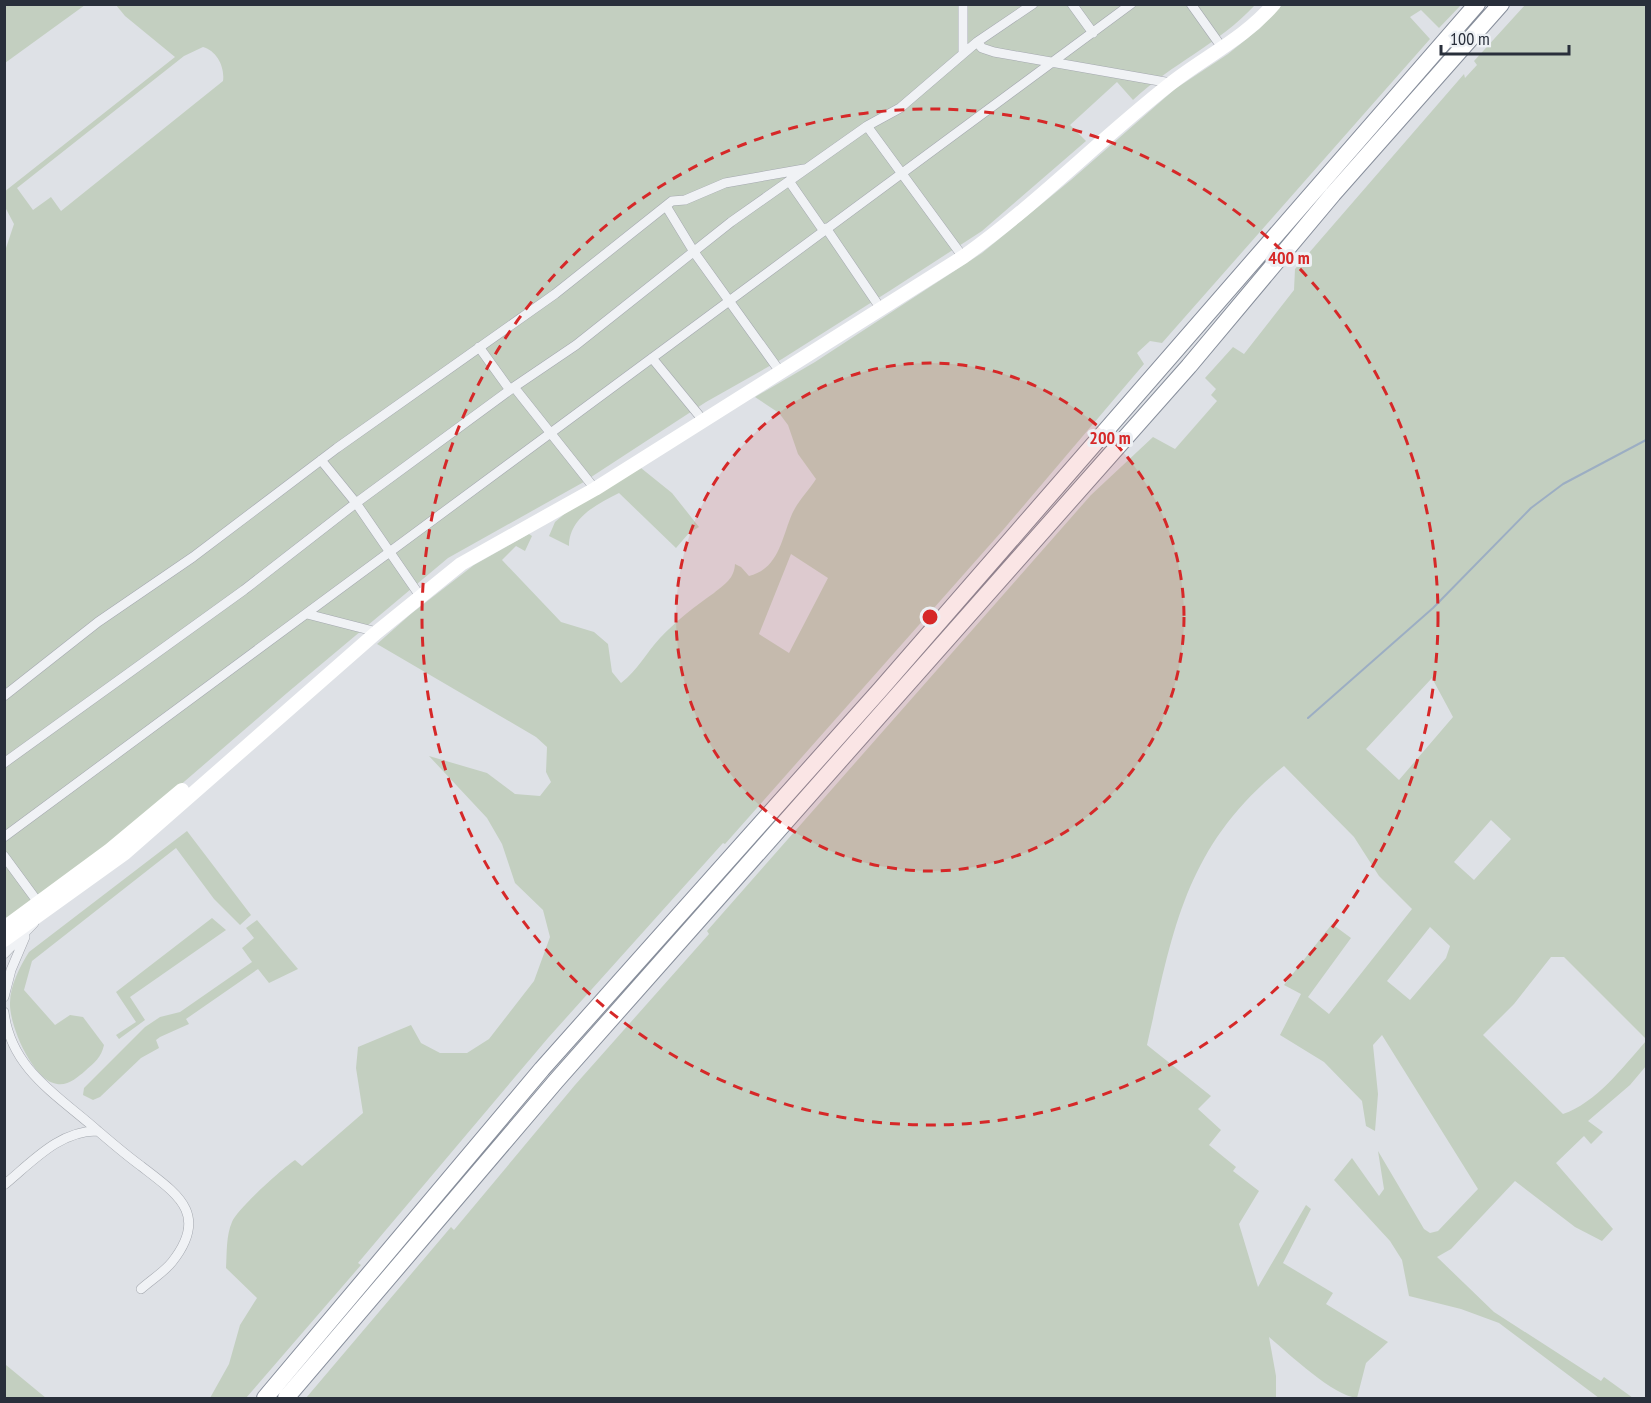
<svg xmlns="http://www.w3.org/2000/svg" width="1651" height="1403" font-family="'PT Sans Narrow',sans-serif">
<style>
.green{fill:#c3cfc0;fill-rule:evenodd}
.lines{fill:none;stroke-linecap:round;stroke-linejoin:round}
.stream{stroke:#9caec3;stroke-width:2}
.minor-casing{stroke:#a4a8af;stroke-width:10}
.motorway-casing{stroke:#878e9b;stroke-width:18}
.minor{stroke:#f0f2f5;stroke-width:9}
.secondary{stroke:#fff;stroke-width:14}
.motorway{stroke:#fff;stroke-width:16}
.ring{fill:none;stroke:#d62828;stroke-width:3;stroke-dasharray:10 8}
.centre{fill:#d62828;stroke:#edf0f4;stroke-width:3}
.ring-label{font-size:18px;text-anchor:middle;font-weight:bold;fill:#d62828;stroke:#edf0f4;stroke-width:6;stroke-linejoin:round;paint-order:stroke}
</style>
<rect width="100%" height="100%" fill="#dee1e6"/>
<path class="green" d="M5,4H85V5L5,63Z
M116,5H1255C1219,44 1171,64 1133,100L1117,82L1070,125L1086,141L982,231L891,290L782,359L706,402L582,483L448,558L287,693L83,869L5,928L4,254L14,224L5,207L4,192L175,57L125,16ZM203,47C217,51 225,67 223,81L61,211L51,197L33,210L17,188L184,56Z
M1282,5H1461L1439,28L1421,10L1410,17L1430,39L1162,343L1150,341L1137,353L1144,364L1003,530L725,844L723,843L548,1038L358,1263L361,1265L246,1398H210L229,1364L240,1325L257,1298L226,1268C227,1252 226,1236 232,1222C237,1209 283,1168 295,1160L302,1166L363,1113L356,1068L358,1047L411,1025L421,1043L440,1053H467L489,1039L534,981L550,937L543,910L515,883L502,844L487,818L429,756L487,773L515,794L540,796L551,782L546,772L547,747L536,737L377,644L412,613L474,565L529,534L532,536L525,551L516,546L502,560L561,622L594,632L608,644L612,672L621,683C638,670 646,653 660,638C676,621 695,606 714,593C725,584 734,579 735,564L741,567L749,576C779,569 782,537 792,514C798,501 809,490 816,479L798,454L788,425L779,413L755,397L815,362L982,253L1071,180L1175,89L1228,54L1259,29ZM791,554L828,578L789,653L759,634Z
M1525,5H1646V1039L1564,957H1551L1514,1004L1483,1035L1563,1114C1596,1103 1623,1067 1646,1041V1066L1630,1085L1588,1121L1603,1132L1591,1144L1584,1136L1556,1163L1613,1229L1602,1241L1575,1227L1515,1181L1451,1249L1437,1257L1494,1312L1601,1381L1604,1377L1633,1398H1599L1499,1323L1461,1309L1409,1296L1402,1260L1390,1241L1334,1180L1352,1158L1379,1196L1384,1189L1378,1151L1424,1229L1430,1233L1438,1231L1478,1189L1382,1035L1373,1045L1378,1094L1375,1131L1366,1126L1362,1101L1324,1062L1280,1035L1301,994L1284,985L1332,924L1351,938L1308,997L1329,1014L1412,909L1379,876L1354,837L1284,766C1185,845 1173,930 1147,1045L1211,1096L1198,1109L1221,1130L1209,1145L1236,1167L1233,1171L1259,1191L1239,1224L1258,1287L1306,1205L1311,1209L1283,1263L1333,1293L1326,1304L1388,1342L1366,1363L1357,1398C1333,1396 1288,1353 1269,1337L1276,1376V1398H306L451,1227L454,1230L575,1085L709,934L707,931L1091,495L1153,437L1175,449L1217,401L1211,395L1216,389L1205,378L1233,347L1244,354L1294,290L1295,269L1464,74L1465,78L1477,65L1474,61ZM1432,678L1453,717L1399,780L1366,749ZM1491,820L1511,839L1474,880L1454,862ZM1430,927L1450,946L1446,958L1410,1000L1387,981Z
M641,468L672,493L699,527L689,533L676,548L619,493C597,504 569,518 569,546L549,536L555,522L568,511Z
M187,831L251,915L240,925L214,899L176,848L32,961L24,990L55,1025L70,1015L83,1017L104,1045C101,1058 95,1062 85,1071C78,1077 68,1086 57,1084C33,1081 9,1025 10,1003C10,986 20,966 29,952Z
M212,918L226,930L130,997L145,1020L119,1039L116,1035L136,1022L116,992Z
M257,920L298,969L269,983L258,969L186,1019L189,1024L160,1037L156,1040L159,1048L141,1058L100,1097L93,1100L83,1095L84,1088L145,1027L160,1017L180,1012L252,962L242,948L254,938L246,928Z
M5,1365H6L46,1398H5Z"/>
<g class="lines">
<path class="stream" d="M1308,718L1433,608L1531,508L1563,484L1646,440"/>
<g class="minor-casing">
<path id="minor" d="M963,4V54
M1072,4L1093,33
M1191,4L1223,49
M977,42L982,48L994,52L1171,83
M867,126L963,257
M789,181L823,230
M666,206L694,252L781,373
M826,228L881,309
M479,347L510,390
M652,358L702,419
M514,387L595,489
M321,460L356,503L420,596
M307,614L377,632
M4,696L98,622L193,557L337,448L555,294L672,201L685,200L725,183L804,169
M4,763L244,590L356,503L514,387L576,345L731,222L867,126L900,108L977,42L1033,4
M4,837L1131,4
M4,856L40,905
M4,954L34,923
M4,997L11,970L25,937
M4,1012C11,1070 59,1096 98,1131
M4,1185C32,1162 60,1130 98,1131C112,1143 126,1155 141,1166C177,1194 210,1214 172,1262C164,1272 151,1280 141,1289"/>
</g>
<g class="motorway-casing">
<path id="motorway" d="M265,1398L542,1069L880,690L1477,4
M286,1398L556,1081L1189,366L1333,194L1501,4"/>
</g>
<use href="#minor" class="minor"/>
<path class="secondary" d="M4,928L110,850L182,790
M4,940L125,853L377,632L461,564L595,489L963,257C1036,205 1099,140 1169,85C1204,57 1244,39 1274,4"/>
<use href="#motorway" class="motorway"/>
</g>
<circle cx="930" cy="617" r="254" fill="#d62828" fill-opacity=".12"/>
<g class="ring">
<circle cx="930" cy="617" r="254"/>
<circle cx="930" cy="617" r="508"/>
</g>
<circle cx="930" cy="617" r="9" class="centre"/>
<g class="ring-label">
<text x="1289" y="264">400 m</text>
<text x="1110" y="444">200 m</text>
</g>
<rect width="1651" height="1403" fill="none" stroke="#292f3b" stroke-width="12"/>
<path d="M1441 45v9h128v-9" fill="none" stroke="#292f3b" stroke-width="3"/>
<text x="1450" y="45" font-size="18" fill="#292f3b" stroke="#edf0f4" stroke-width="4.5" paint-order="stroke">100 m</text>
</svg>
